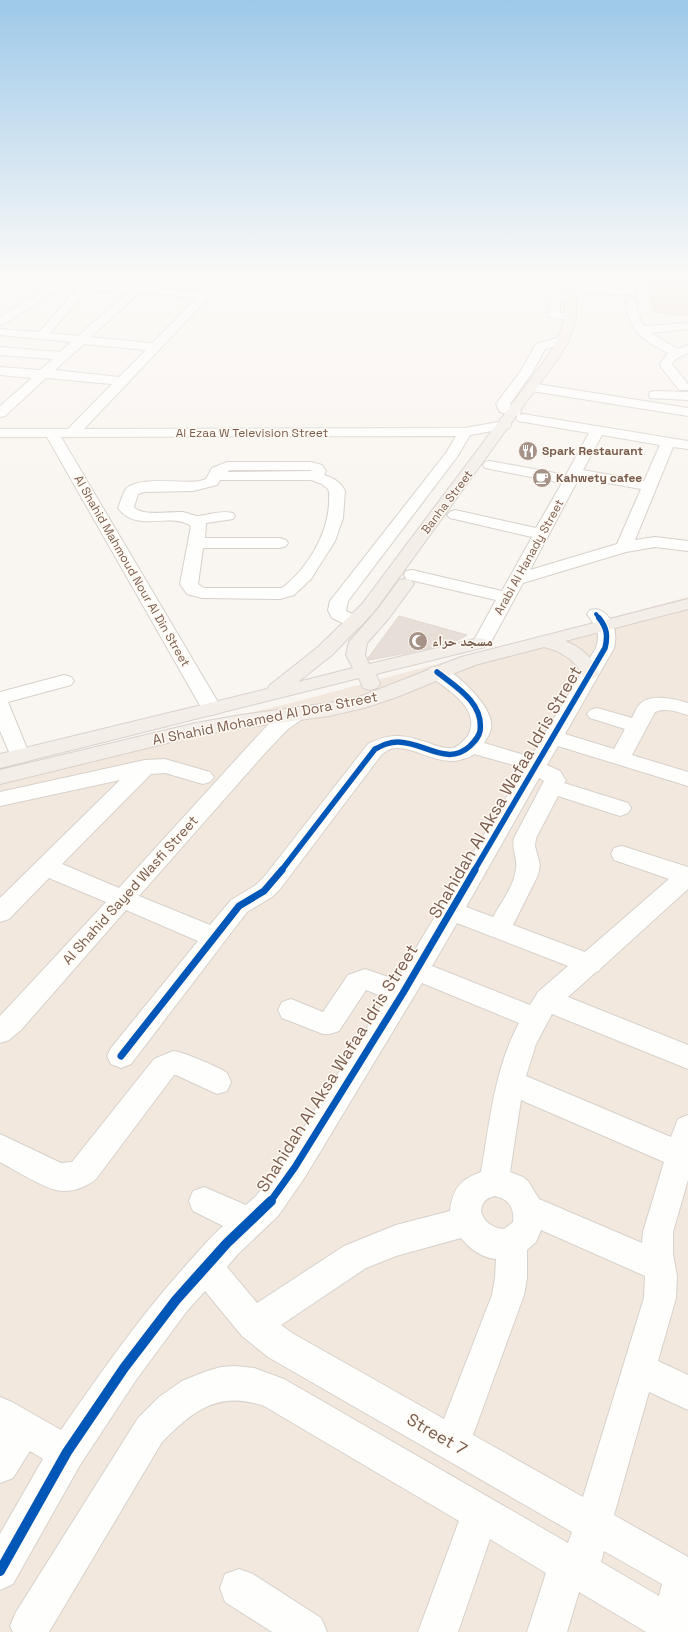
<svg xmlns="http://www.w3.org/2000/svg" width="688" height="1632" font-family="'Space Grotesk','Noto Naskh Arabic',sans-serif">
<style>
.residential{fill:#f2e8de}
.building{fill:#e6ded7;stroke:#e2d8d2}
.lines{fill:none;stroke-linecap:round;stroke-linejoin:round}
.minor-casing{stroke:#d7d1cb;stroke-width:2}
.major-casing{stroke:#dad1cc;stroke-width:2}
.minor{fill:#fefefd;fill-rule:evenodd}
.major{fill:#f3eee8;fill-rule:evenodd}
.cycleway-far3-casing{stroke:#fffaf3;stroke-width:6}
.cycleway-far2-casing{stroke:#fffaf3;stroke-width:8}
.cycleway-far1-casing{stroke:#fffaf3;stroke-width:10}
.cycleway-casing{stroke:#fffaf3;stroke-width:12}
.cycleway-far3{stroke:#0057b8;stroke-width:4}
.cycleway-far2{stroke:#0057b8;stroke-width:5.5}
.cycleway-far1{stroke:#0057b8;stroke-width:7}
.cycleway{stroke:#0057b8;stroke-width:10}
.labels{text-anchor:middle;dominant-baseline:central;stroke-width:3;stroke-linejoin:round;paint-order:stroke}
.far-street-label{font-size:12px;fill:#7a5c4d;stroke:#fffaf3}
.far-poi-label{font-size:12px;font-weight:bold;fill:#7a5c4d;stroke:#fffaf3;text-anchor:start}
.poi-label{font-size:14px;font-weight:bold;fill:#7a5c4d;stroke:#fffaf3;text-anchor:start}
.street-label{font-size:14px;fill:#7a5c4d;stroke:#fffaf3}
.near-street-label{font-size:17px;fill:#7a5c4d;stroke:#fffaf3}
</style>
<rect width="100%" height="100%" fill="#f9f5f0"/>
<path class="residential" d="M688,597V1632H0V773L295,702Z"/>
<path class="building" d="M648,282L688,283V316L667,315V313L653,312Z
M399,616L467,635L453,643L407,653L369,660L368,658Z"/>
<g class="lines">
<g class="minor-casing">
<path id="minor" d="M218,276H229L84,429L465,428L504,421L509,422L511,425L509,428L470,435L457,457L348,601L346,611L361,618L364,622L361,626L355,627L349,626L332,618L328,610L330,601L446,453L456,436L61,437L222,709L219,713L212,715L205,713L202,709L47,437H0V429H68L112,384L46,378L5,416L0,417V406L32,378L0,375V367L40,370L53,359L0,355V347L60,352L71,342L0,335V329L39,332L76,290L59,289L4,324L0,325V317L45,289L0,285V279L82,284L87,278L91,277L96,280L93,284L135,286L143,281L148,284L146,287L203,292ZM87,290L128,292L78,336L50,333ZM140,292L197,298L152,343L91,337ZM84,344L146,350L119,377L55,370Z
M635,276H646L636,286L635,294L631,295L581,293L576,290L581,287L626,289L627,283Z
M570,294L575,297L574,299L561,302L559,312L574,315L576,317L574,319L570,320L549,317L547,315L552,297Z
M631,297L636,300C637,310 638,318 644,326L688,323V329L651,333L678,349L688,345V353L676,359L672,364L688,384V390H679L661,367L660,364L668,353C644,341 626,330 626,300Z
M563,336L567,337L569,340L567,343L545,349L532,373L510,404L511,406L519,409L521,412L519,415L514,416L500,412L496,404L520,372L536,344Z
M531,383L688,408V416L526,390L525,387L526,384Z
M655,391L688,392V400L650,398L649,395L650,392Z
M523,414L688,441V449L673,447L635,540L655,537L688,541V551L655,547L626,552L523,583L491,642L488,646L482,647L476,646L473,642L496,600L406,579L404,575L406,571L412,570L502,591L532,537L450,518L447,515L450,512L455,510L536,528L562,483L490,469L485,468L483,465L485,462L490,461L566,475L589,433L518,421L516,418L518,415ZM602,435L660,445L644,481L583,470ZM579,478L641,489L617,544L530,570Z
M227,462H311L322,465L326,471L324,475C333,478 340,481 345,491L343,518L335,541L311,579L294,595L280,599L202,598L187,594L180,584L191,526C169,511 137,534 118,508C121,502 122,493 127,488C141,476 182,484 200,481L206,479L212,468ZM230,470H310L312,471L227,472ZM220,480H311L322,484L328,489C330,493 329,499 329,504C327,536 307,569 282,588H204L198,584L203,548H280L286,546L288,543L286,540L280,538H205L206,523L233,519L235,516L233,513C220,510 210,515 198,516C194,516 188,513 183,512C171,511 142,517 134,507L138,494L144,492L193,491L217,485Z
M596,609C613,613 618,633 614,648L565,734L614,749L625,729L590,718L587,714L590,710L597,708L632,718C634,714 636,708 640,704C651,693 675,699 688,703V715C678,712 665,707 655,712L632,755L688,772V786L558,746L547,765L560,771L566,781L564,783L628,803L631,808L628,813L620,816L558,796L536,838L535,846L540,865L538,875L513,925L585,952L669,879L614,860L611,854L614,848L622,846L688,867V889L601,968L599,971L596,972L568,997L688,1045V1069L552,1014L536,1044L526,1076L671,1137L678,1119L688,1115V1180L673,1232V1254L677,1276L676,1298L658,1361L688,1375V1410L649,1392L614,1515L688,1557V1632H646L579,1592L567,1632H527L546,1573L490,1539L458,1632H418L459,1521L264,1406C218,1390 193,1411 162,1442L49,1632H13L10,1626L16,1612L138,1418L159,1397L182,1381L207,1371L221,1367L235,1366L254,1368L284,1379L568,1543L572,1532L268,1357L242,1336L205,1291L187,1311L136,1380L80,1465L13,1584L0,1590V1534L43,1459L30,1451L13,1478L0,1483V1397L12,1402L61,1430C101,1372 141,1315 188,1263C199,1251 210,1237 223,1226L193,1211L189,1201L193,1191L204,1187L246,1205L256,1196L285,1157L386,998L366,990L339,1031L330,1034H323L282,1018L278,1010L282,1002L291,999L323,1012L348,975L365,969L397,980L524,768L474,754C470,758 465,758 460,760C436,766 410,743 390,749C388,750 385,752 382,754L280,889L272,897L247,912L131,1064L121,1068L111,1064L107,1056L111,1048L198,941L126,910L21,1030L9,1040L0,1043V1016L106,902L49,878L9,919L0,922V898L120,780L0,806V792L145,760L165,759L210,772L214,777L210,782L203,784L165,773L151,774L62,864L119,888L252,742C265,729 284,703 305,709L308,713L305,717L288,729L266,752L139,896L210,925L231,900L256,885L264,877L368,744C391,732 405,735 429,743C436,746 445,749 453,748C458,747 463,741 467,737C470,734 470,730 471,726C474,704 445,688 430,676L428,672L430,668C435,667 438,666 443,668C458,674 490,705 491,723C492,731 488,737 484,743L531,757L596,648C601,631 596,628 587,614L590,610ZM539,778L544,781L514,838C511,849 518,858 516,869C514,886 501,903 493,917L466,907ZM457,923L568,966L538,992L530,1005L432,966ZM422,983L519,1023C494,1070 490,1121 481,1172C459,1180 453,1189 450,1211L396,1225L344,1246L257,1303L227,1267L238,1254L278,1216L305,1177ZM521,1100L664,1162L643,1232L642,1243L539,1199L528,1181L523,1177L510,1172ZM494,1196C508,1198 515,1208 513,1222L504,1229C493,1228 485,1223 481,1212C482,1202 485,1199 494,1196ZM541,1230L645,1276L644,1298L583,1497L473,1435L524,1295L527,1278V1250L536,1242ZM461,1238C470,1249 482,1258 496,1259L495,1278L492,1295L444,1419L292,1333L281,1325L366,1268L396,1256ZM604,1551L662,1584L659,1596L601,1562Z
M64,675L71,677L74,681L71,685L8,702L30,756L27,761L20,763L13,761L0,731V692Z
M173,1051C181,1051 221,1068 227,1073C228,1075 230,1080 231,1082L227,1091L217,1094L176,1075H174L96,1179C87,1186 74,1192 62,1191C46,1190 15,1170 0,1162V1134L61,1163L72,1162L154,1059Z
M239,1569L253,1574L321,1618L327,1632H272L225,1602L220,1588L225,1574Z"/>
</g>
<g class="major-casing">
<path id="major" d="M564,276H574C578,311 579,326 559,357L374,612L332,655L298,682L353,668L346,655L349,642L377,610L399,580L405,579L411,580L414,584L389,618L367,643L365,655L369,664L479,638L485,639L488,643L485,647L376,674L380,684L377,688L370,690L363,688L359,678L0,768V754L267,689L270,685L318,647L362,604L548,356C568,325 565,311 564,276Z
M688,599V609L565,641C581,647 592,657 599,673L597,677L590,679L583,677L577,666L570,659L557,651L544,647L475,665L397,697L364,708L329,716L241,728L196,736L0,784V770L196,723L241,715L329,703L359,697L461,657Z"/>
</g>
<use href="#minor" class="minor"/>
<use href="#major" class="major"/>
<g class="cycleway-far3-casing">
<path id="cycleway-far3" d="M596,614L600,619"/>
</g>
<g class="cycleway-far2-casing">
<path id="cycleway-far2" d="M281,871L375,749C383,745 389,742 398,742C424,742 447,767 470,746C475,741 479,737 480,731C484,703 456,687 437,672
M474,871L605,648C608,636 607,628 599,618"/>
</g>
<g class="cycleway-far1-casing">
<path id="cycleway-far1" d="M121,1056L239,906L264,891L282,870
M270,1202L295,1167L403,993L475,870"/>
</g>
<g class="cycleway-casing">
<path id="cycleway" d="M0,1571L67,1452L124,1368L176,1300L227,1243L271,1201"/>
</g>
<use href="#cycleway-far3" class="cycleway-far3"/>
<use href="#cycleway-far2" class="cycleway-far2"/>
<use href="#cycleway-far1" class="cycleway-far1"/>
<use href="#cycleway" class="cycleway"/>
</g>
<linearGradient id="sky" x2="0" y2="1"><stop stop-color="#9ec9e9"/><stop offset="0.55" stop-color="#fcfaf8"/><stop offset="1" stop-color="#fcfaf8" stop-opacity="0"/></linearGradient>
<rect width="688" height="504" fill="url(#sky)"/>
<defs>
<g id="restaurant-disc" transform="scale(1)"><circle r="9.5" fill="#a69286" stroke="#fffaf3"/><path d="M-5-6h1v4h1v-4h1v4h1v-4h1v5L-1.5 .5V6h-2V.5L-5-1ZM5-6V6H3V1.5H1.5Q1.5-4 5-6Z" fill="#fff"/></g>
<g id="cafe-disc" transform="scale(1)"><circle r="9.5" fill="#a69286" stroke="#fffaf3"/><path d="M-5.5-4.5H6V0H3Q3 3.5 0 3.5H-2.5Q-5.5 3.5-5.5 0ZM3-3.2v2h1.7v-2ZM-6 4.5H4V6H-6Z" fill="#fff"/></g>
<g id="mosque-disc" transform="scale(1)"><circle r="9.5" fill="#a69286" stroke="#fffaf3"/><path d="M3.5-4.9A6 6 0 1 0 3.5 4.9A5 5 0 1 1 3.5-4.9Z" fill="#fff"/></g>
</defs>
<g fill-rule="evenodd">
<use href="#restaurant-disc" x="528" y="451"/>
<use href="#cafe-disc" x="542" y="478"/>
<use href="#mosque-disc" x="418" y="641"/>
</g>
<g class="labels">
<g class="far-street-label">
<text x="252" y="433">Al Ezaa W Television Street</text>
<text transform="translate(447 502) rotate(-53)">Banha Street</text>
<text transform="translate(529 557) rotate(-61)">Arabi Al Hanady Street</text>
<text transform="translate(132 571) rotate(60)">Al Shahid Mahmoud Nour Al Din Street</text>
</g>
<g class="far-poi-label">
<text x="542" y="451">Spark Restaurant</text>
<text x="556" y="478">Kahwety cafee</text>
</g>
<g class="poi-label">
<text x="432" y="641">مسجد حراء</text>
</g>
<g class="street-label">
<text transform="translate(265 718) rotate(-11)">Al Shahid Mohamed Al Dora Street</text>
<text transform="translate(130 890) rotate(-48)">Al Shahid Sayed Wasfi Street</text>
</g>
<g class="near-street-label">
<text transform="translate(505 792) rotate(-60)">Shahidah Al Aksa Wafaa Idris Street</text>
<text transform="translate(337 1068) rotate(-58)">Shahidah Al Aksa Wafaa Idris Street</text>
<text transform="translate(437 1434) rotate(30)">Street 7</text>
</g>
</g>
</svg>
